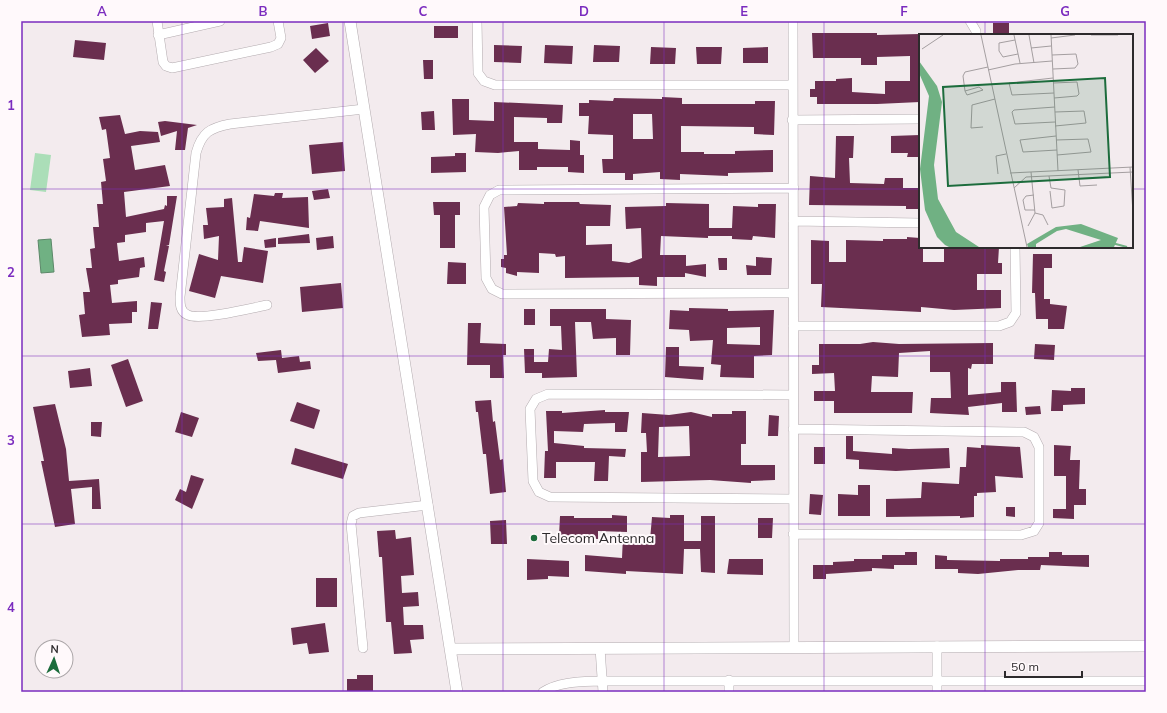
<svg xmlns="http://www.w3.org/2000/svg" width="1167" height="713" font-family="Mulish,sans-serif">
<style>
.green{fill:#abdeb8}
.water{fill:#70b183;stroke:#5c8869}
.building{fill:#6a2e4f;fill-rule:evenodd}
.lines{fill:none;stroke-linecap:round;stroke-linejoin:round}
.minor-casing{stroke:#b3abaf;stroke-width:10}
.tertiary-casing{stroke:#b3abaf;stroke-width:12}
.minor{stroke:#fff;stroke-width:9}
.tertiary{stroke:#fff;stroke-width:11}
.grid{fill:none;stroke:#7b2cbf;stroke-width:1;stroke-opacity:0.55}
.poi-dot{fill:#1c6c3c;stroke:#fff9fb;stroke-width:1.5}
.labels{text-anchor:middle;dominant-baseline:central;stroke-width:4;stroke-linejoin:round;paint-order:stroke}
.poi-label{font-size:14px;fill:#2d2a2c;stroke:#fff9fb;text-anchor:start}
.inset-river{fill:none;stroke:#70b183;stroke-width:2}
.inset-road{fill:none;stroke:#a49ea0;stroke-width:1}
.view{fill:#1c6c3c;fill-opacity:0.15;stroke:#1c6c3c;stroke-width:2}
.inset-edge{fill:none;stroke:#2d2a2c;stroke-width:2}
.neatline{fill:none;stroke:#7b2cbf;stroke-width:1.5}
.grid-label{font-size:13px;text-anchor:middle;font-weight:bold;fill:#7b2cbf}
</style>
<rect width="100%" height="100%" fill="#f3ebee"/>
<path class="green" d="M35,153L51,155L46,192L30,190Z"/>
<path class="water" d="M51,239L54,272L41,273L38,240Z"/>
<path class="building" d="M328,23L330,36L312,39L310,26Z
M993,23H1009V35H993Z
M434,26H458V38H434Z
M812,33H877V35L920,34V102L877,104H817V97H810V89H815V81H836V79L852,78V92L885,94V81H910V56L877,57V65H861V58H813Z
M75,40L106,43L104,60L73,57Z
M494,45L522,46L521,63L494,62Z
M545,45L573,46L572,64L544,63Z
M594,45L620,46L619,62H593Z
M651,47L676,48L675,64H650Z
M696,47H722L721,64H697Z
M768,47V63H743V48Z
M316,48L329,61L315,73L303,60Z
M423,60H433V79H424Z
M662,97L682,98V104H755V101H775L774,135L754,134V127L681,126V152H704V154H735V151L773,150V172L728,173V176L680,174V180L660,179V172L633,174V180H625V173H603L602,159H613V135L588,134L589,116H579V103H589V100L613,101L614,98L662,99ZM633,114H652L653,139H633Z
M452,99H469V120L494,121V102L563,105L562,123H547V118L514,117V142H538V149L570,150V140L580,141V155H584V173L568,172V167H537V170H519V151L498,153L475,152L476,134L453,135Z
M434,111L435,130H422L421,112Z
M120,115L125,134L140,131L158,132L160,142L131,146L135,170L165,165L170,186L124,192L126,217L164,209L165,205L167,206V196H177L169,245H166L169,246L164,271L166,272L164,282L154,280L164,221L146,223V232L125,235V242L117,243L119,261L144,257L145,267L140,268L139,277L118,280V284L110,285L112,303L137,301V312H132V323L109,324L110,335L82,337L79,315L85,314L83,292H90L86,268H92L90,249L95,248L93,227H99L97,204H103L101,182L106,181L103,159L110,158L106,129L102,130L99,117Z
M165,121L197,125L188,128L185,150H175L177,131L161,136L158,122Z
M920,135V157H907L908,153H891V136Z
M836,136H854L853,158H849L850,183L884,184L885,178H903V188H920V209H906V206L809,205L810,176L835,178Z
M343,142L345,171L312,174L309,145Z
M455,153H466V172L431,173V157L455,156Z
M328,189L330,198L314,200L312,191Z
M275,193H283L282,198L308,197L309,228L260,221L258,231L246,230L247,217L250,218L254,194L274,196Z
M232,198L238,262H242L244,247L268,251L263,283L221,276L215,298L189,291L199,254L218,260L219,236L204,239L203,225H208L206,208L224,207V199Z
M433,202H460V215H455V248H440V215H434Z
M544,202H579L580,204L611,205L610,226H586V245L612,244V261L629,263L642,258L641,228L626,229L625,207L666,206V203L709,204V228H732L733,206L758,207V204H776L775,238L753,236L752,240L732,239V236H708V238L661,236L660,255H686V266L706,264V277L685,273V277H657V286L639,285V277L565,278V256L556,257L555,254L539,253V273L517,272V276L506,273V268L501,267V259H504V255H507L504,207L517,206L518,203L544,204Z
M309,234L310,243L278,244V238Z
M333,236L334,248L317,250L316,238Z
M907,237L920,238V247H923V262H944V247H999L998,263H1002V274H977V290H1001V308L954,310L921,307V312L821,307L822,284H811V240L829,241V262H846V240L883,241V239H907Z
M276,238V247L265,248L264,240Z
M1033,254H1052V268H1044V299H1050V304L1067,306L1064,329H1048V319H1036L1035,293H1032Z
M756,257L772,258L771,275H747L746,265L756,266Z
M718,258H727V270H719Z
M448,262L466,263V284H447Z
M341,283L343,308L302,312L300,287Z
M151,302L162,303L158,329H148Z
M689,308L728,309V311L774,310L772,355L754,356V378L720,377L721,365L711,364L713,340L690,341L689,330L669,329L670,310L689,311ZM760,327V345L727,344V328Z
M524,309H535V325H524Z
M550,309H606V319L631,320L630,355H616V338L593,339L591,322H575L577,377L542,378V373H525L524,349H534V362H548L549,349L562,350L561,326H550Z
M468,323H481L480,343L506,344V355H503L504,378H490V365H467Z
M873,342L899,344L993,343V364H972L971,369L968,368V395L1001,392V382H1016L1017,412H1002V403L968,407L969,415L930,413L931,398H951L950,372H930V351L899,353L898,377L872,376L871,392H913L912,413H834V401H814V391H835L834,373L812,374V365H819V344H860Z
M1035,344L1055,345L1054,360L1034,359Z
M666,347H679V366L704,367L703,380L665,377Z
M281,350L282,358L299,356L300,362L310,361L311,369L278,373L276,360L258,361L256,353Z
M128,359L143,401L126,407L111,365Z
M90,368L92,386L70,388L68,371Z
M1071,388H1085V404L1063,405V411H1051L1052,390L1071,391Z
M491,400L493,422L495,421L500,460L503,459L506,492L490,494L486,454H483L478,412H476L475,401Z
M297,402L320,410L314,429L290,421Z
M55,404L66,449L69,481L99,479L101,509H92V487L71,489L75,524L55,527L41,461H44L33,407Z
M1040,406L1041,414L1026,415L1025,407Z
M605,410V412H629L627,432H615V423L584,424L583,432L554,431V443L584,446V448L626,449L625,457L609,456L608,481H594L595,462H556V478H544L545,451H548L546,411H562V413Z
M732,411H746V444H741V465H775V480L751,481V483L710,480L641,482V452H647L646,433H641L642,413L669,415L691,412L712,417V414H732ZM689,426L690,456L658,457L659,427Z
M181,412L199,418L192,437L175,432Z
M769,415L779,416L778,436H768Z
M91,422H102L101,437L91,436Z
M846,436H853V451L892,454V448L909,449L949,448L950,468L896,471L859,469V460L846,459Z
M981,445L1020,447L1023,478L995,476L996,492L977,493V496H974V517L960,518V516L886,517V499L921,498L922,482L959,484L960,467H966L967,447L981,448Z
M1054,445L1071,446L1070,460H1080L1079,489H1086V505H1074V519L1053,518V509H1066V476H1054Z
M814,447H825V464H814Z
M295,448L348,464L343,479L291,464Z
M191,475L204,479L192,509L175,500L180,489L186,492Z
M858,485H870V516H838V494L858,495Z
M810,494L823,495L821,515L809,514Z
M1006,507H1015V517L1006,516Z
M612,515L627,516V532L598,531V539L559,536L560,516H574V518H612Z
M670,515H684V541H701V516H715V573L701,572L700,549H684L683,574L626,571V574L585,571V555L622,558L623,536H632V539L650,540L652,517L670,518Z
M758,518H773L772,538H758Z
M506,520L507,544H491L490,521Z
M395,530L396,539L411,537L413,562L414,575L401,576L402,593L418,592L419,606L403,607L404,625H423L424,639L410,640L412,653L394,654L391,622H386L382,557H379L377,531Z
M905,552H917V565H894V569L872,568V571L826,574V579H813V565H833V562L854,561V559H882V555H905Z
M1049,552H1062V555H1089V567L1041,565L1040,570H1018L978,574L958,573V569H935V555L947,556V560L1000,561V559H1028V557H1049Z
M527,559L569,561V577L548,576V579L527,580Z
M729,559H763V575L727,574Z
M316,578H337V607H316Z
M325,623L329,652L309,654L307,643L293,645L291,628Z
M357,675H373V692H347V679H357Z"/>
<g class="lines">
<g class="minor-casing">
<path id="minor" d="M157,21L163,62L166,66L172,68L271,47L278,44L281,38L278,21
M477,21L478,73L484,81L495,85H793
M793,21L794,647
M970,21L976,31V35
M158,35L220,21
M792,120L920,119
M793,221L920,223
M793,293L502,294L492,289L486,278L484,207L490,195L499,190L794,188
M267,305C252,308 200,321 188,315C180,312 180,304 180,297L196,153C202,132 210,128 230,124L364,109
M793,326H999L1010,322L1016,313L1015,247
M793,499L550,497L539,492L533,481L530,409L536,399L548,394L793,395
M793,534L1021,535L1034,531L1039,523V447L1034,437L1024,432L793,429
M937,646V692
M363,648L351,524L353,516L359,513L428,505
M600,648L603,692
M729,680V692
M543,692C560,681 582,682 602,681H1146"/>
</g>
<g class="tertiary-casing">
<path id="tertiary" d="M350,21L457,692
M450,649L1146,646"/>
</g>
<use href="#minor" class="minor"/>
<use href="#tertiary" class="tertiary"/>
</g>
<path class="grid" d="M182,21V692M343,21V692M503,21V692M664,21V692M824,21V692M985,21V35M21,189H920M1132,189H1146M985,247V692M21,356H1146M21,524H1146"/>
<circle class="poi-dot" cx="534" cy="538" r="4"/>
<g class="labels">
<g class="poi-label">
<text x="542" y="538">Telecom Antenna</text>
</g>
</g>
<g transform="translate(919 34)">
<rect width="214" height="214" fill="#f3ebee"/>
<path d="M0,27L18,52L23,68L15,131L19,165L37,198L60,213H30L26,211L18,203L6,176L1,135L10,62L0,39ZM162,190L199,204L195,213H161L182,206L147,195L138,197L117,210V213H109L108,210L137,193Z" fill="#70b183"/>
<path class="inset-river" d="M193,209L208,213"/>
<path class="inset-road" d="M62,1L108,213M95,1L101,29M110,1L115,29M132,1L139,137M172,1H199M132,4L156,1M96,6L80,9V17L84,23L99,20M112,14L132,12M3,15L24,1M133,21L157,20L159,30L156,34L134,35M69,36L96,30L133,27M134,44L90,49L93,61L135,59M134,49L158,48L160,60L158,62L135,64M46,57L60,53L64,56L48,61L46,57L44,42L46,38L69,33M136,73L95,76L93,78L96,90L136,88M136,78L165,77L167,89L136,92M64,93L52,94L53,71L76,65M137,102L101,106L104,118L138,116M137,106L169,105L172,118L138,121M211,133L214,179M159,136L161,152L178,151M91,139L214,133M79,140L77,122L87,120M130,142L132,154L146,156L145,172L133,174L131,157M95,154L107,143L214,138M115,161L107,162L104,166L106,176H116M116,179L124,181L129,191M109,192L116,179L112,138"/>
<path class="view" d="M186,44L191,143L29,152L24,53Z"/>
<rect width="214" height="214" class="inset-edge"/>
</g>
<rect width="1167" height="713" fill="none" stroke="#fff9fb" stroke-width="44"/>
<g transform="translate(54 659) rotate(3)"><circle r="19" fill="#fff9fb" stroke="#aba6a8"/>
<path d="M0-3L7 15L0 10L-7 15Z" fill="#1c6c3c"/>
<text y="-6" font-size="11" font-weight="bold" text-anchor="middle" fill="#2d2a2c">N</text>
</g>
<path d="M1005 671v6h77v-6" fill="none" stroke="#2d2a2c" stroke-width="2"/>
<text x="1011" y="671" font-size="12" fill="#2d2a2c" stroke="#fff9fb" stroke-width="3" paint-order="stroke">50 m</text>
<rect x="22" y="22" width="1123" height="669" class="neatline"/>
<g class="grid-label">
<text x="102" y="16">A</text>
<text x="263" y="16">B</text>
<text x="423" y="16">C</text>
<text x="584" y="16">D</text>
<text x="744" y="16">E</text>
<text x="904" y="16">F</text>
<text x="1065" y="16">G</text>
<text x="11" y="110">1</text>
<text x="11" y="277">2</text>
<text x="11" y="445">3</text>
<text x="11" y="612">4</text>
</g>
</svg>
